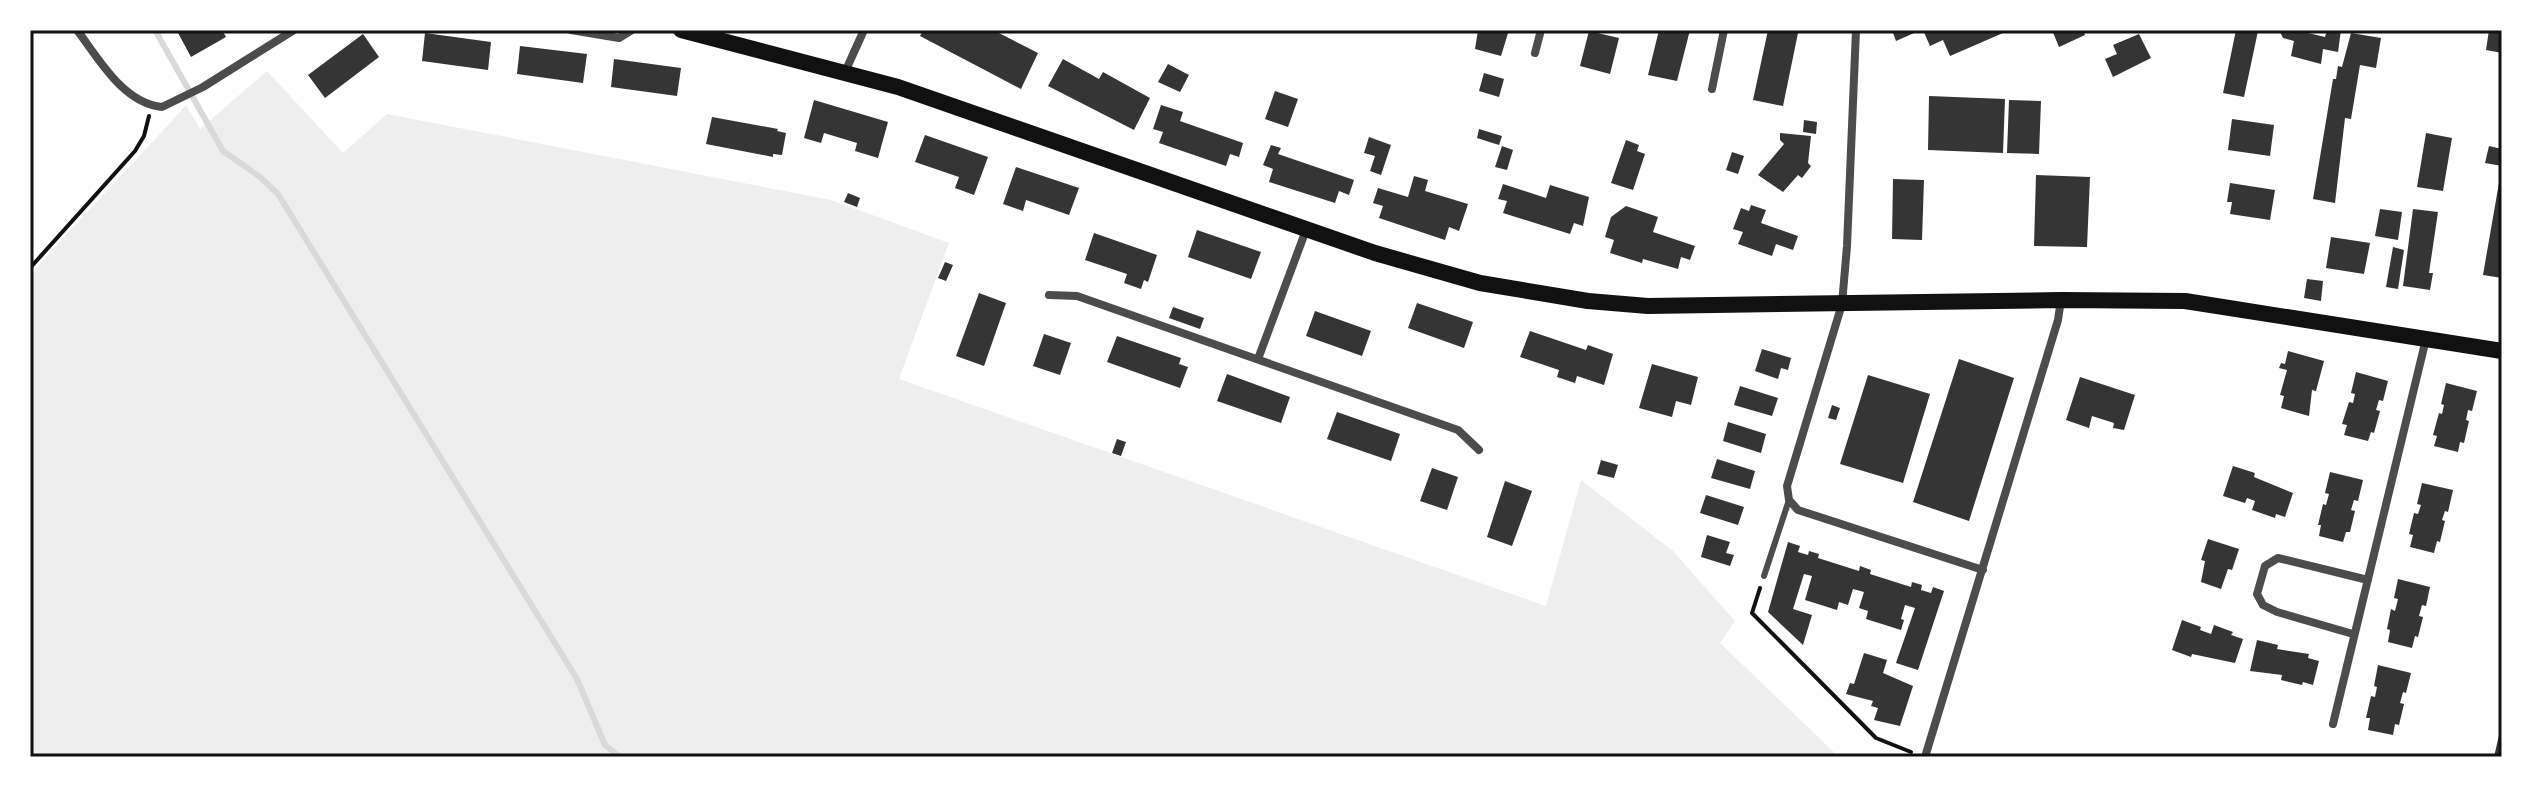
<svg xmlns="http://www.w3.org/2000/svg" width="2532" height="787" font-family="'Nunito Sans',sans-serif">
<style>
.green{fill:#eee}
.lines{fill:none;stroke-linecap:round;stroke-linejoin:round}
.stream{stroke:#d9d9d9;stroke-width:6}
.building{fill:#353535}
.path{stroke:#111;stroke-width:4}
.service{stroke:#4c4c4c;stroke-width:6}
.minor{stroke:#4c4c4c;stroke-width:8}
.secondary{stroke:#111;stroke-width:16}
.neatline{fill:none;stroke:#111;stroke-width:3}
</style>
<rect width="100%" height="100%" fill="#fff"/>
<path class="green" d="M267,71L343,153L387,114L831,200L949,243L899,379L1546,606L1581,480L1673,551L1735,621L1720,643L1839,757H30V276C80,217 135,163 186,105L200,129Z"/>
<g class="lines">
<path class="stream" d="M155,30L223,151L260,177L278,194L577,679L605,745L620,757"/>
</g>
<path class="building" d="M180,30H222L226,37L191,57L177,31Z
M923,30H993L1038,53L1021,89L920,36Z
M1478,30H1509L1501,56L1475,49Z
M1659,30H1690L1677,81L1648,75Z
M1768,30L1798,33L1783,106L1753,100Z
M1892,30H1921L1896,41Z
M1923,30L1938,31L2010,30L1950,56L1943,40L1930,46Z
M2052,30H2083L2085,35L2059,47Z
M2236,30L2258,31L2244,97L2223,93Z
M2279,30H2296L2325,37L2327,30H2341L2338,52L2323,49L2321,64L2291,56L2294,41L2283,38Z
M2489,30H2502V53L2486,50Z
M1589,31L1619,38L1610,74L1580,66Z
M425,33L491,42L488,70L422,61Z
M2351,33L2381,38L2376,68L2360,65L2351,119L2345,118L2335,203L2313,199L2333,79H2336L2338,66L2342,67Z
M363,34L379,57L325,98L308,75Z
M2139,34L2151,58L2113,77L2105,59L2117,54L2113,45Z
M520,46L587,54L583,83L517,74Z
M614,59L681,68L677,96L611,87Z
M1063,59L1099,79L1103,72L1150,98L1134,130L1048,86Z
M1168,64L1189,75L1180,92L1158,82Z
M1484,73L1504,79L1499,97L1479,91Z
M1275,91L1298,99L1288,127L1265,119Z
M1929,96L2005,99L2003,153L1928,150Z
M814,100L888,122L878,158L855,151L857,143L824,133L821,143L804,138Z
M2009,100L2041,101L2039,154L2007,153Z
M1161,105L1183,112L1180,121L1243,143L1239,157L1230,154L1226,166L1159,143L1163,132L1153,129Z
M712,117L778,129L777,131L786,133L782,155L773,154V157L706,144Z
M2232,119L2274,125L2270,156L2228,150Z
M1804,120L1817,122L1816,134L1803,132Z
M1479,129L1502,136L1499,145L1477,138Z
M1780,133L1811,136L1808,163L1811,166L1802,178L1798,175L1783,192L1758,175L1784,144L1780,140Z
M2426,133L2452,138L2443,191L2417,187Z
M925,135L988,157L974,195L955,188L959,177L915,162Z
M1369,137L1391,145L1381,175L1370,171L1375,156L1364,153Z
M1626,140L1639,145L1637,151L1645,154L1633,190L1611,183Z
M1271,145L1281,148L1278,154L1354,180L1349,195L1339,191L1335,203L1269,182L1273,169L1263,165Z
M1502,146L1513,150L1507,170L1495,167Z
M2489,146L2502,149V166L2485,163Z
M1732,152L1744,156L1738,174L1726,170Z
M1016,167L1079,188L1069,215L1026,200L1023,211L1003,204Z
M2036,175L2090,177L2087,247L2034,246Z
M1414,176L1428,180L1425,191L1468,204L1459,231L1449,227L1445,240L1379,218L1383,206L1373,203L1378,188L1408,197Z
M2500,177H2502V278L2483,275Z
M1893,179L1924,180L1922,240L1892,239Z
M2230,183L2275,190L2270,220L2230,214L2232,202H2227Z
M1503,184L1546,198L1550,185L1589,197L1583,226L1574,223L1570,234L1503,213L1507,201L1498,199Z
M848,193L860,198L857,207L844,202Z
M1751,205L1766,210L1761,223L1798,236L1793,250L1776,244L1772,256L1738,244L1743,232L1733,229L1741,208L1749,211Z
M1626,206L1658,217L1653,232L1695,246L1690,260L1681,257L1678,269L1643,259L1642,263L1610,253L1614,240L1605,237L1611,217Z
M2380,209L2402,212L2398,240L2375,236Z
M2413,209L2438,212L2429,273H2433L2430,290L2403,286Z
M1197,230L1261,252L1251,279L1188,257Z
M1094,233L1157,255L1148,282L1144,280L1141,289L1124,283L1127,274L1085,260Z
M2331,237L2370,243L2364,274L2326,268Z
M2393,247L2404,250L2398,289L2386,287Z
M945,262L953,265L946,281L938,278Z
M2307,279L2323,281L2321,301L2304,298Z
M979,293L1006,303L984,366L956,356Z
M1417,303L1473,322L1464,348L1408,328Z
M1173,307L1204,318L1200,329L1169,318Z
M1315,311L1371,331L1362,356L1306,336Z
M1530,331L1586,350L1588,345L1613,354L1604,385L1577,376L1575,383L1557,377L1559,370L1520,357Z
M1044,334L1071,343L1060,375L1033,366Z
M1117,336L1181,358L1179,364L1188,367L1180,388L1107,362Z
M1762,349L1791,358L1788,370L1781,368L1778,379L1755,371Z
M2288,351L2324,361L2316,391L2312,390L2309,416L2281,408L2284,396L2280,395L2287,370L2279,368L2281,363L2285,364Z
M1959,359L2014,378L1969,521L1913,502Z
M1652,364L1698,377L1691,405L1676,401L1672,417L1639,408Z
M2356,372L2388,381L2383,401L2379,400L2376,410L2380,411L2374,433L2371,432L2368,441L2344,435L2347,425L2342,424L2349,402L2353,403L2355,394L2351,393Z
M1227,374L1290,397L1281,423L1217,401Z
M1868,375L1930,394L1903,483L1840,464Z
M2080,377L2135,395L2124,430L2113,428L2114,423L2092,416L2089,428L2066,420Z
M2446,383L2477,391L2472,411L2468,410L2466,420L2469,421L2464,443L2460,442L2458,452L2434,446L2437,436L2433,435L2439,413L2442,414L2444,405L2441,404Z
M1740,386L1778,398L1772,416L1734,405Z
M1832,405L1840,408L1836,420L1828,418Z
M1337,412L1400,434L1391,461L1327,439Z
M1728,422L1766,434L1761,453L1723,441Z
M1117,439L1126,442L1121,456L1112,453Z
M1717,459L1755,471L1750,489L1711,478Z
M1601,460L1618,465L1614,478L1597,474Z
M2233,466L2255,473L2254,477L2293,493L2285,517L2276,514L2275,518L2252,510L2255,501L2247,498L2245,503L2223,496Z
M1432,468L1458,477L1447,510L1420,501Z
M2330,472L2363,480L2358,501L2354,500L2351,510L2355,511L2350,532H2346L2343,542L2319,536L2321,525H2318L2323,504L2326,505L2329,494L2325,493Z
M1505,481L1532,491L1512,546L1487,537Z
M2422,483L2453,490L2448,512L2445,511L2442,520L2445,521L2440,542L2437,541L2434,553L2410,547L2413,535L2409,534L2414,513L2418,514L2421,505L2417,504Z
M1706,495L1744,507L1738,525L1700,513Z
M1707,535L1730,542L1726,553L1734,555L1730,566L1701,557Z
M2208,539L2239,549L2232,570L2228,569L2221,589L2201,582L2205,561L2201,560Z
M1788,542L1800,546L1798,552L1808,555L1809,551L1819,554L1818,558L1859,571L1860,566L1871,570L1870,574L1911,587L1912,582L1922,585L1921,590L1931,593L1933,587L1944,591L1918,670L1896,663L1915,608L1905,605L1901,619L1904,620L1901,630L1866,619L1868,611L1859,608L1864,592L1853,589L1848,605L1839,602L1837,610L1805,600L1812,576L1804,574L1793,609L1812,615L1803,645L1768,612Z
M2398,579L2430,587L2426,606L2422,605L2419,616L2423,617L2418,637L2415,636L2412,648L2388,642L2390,630L2387,629L2391,609L2395,611L2398,599L2394,598Z
M2182,620L2201,627L2200,630L2211,634L2214,625L2233,632L2231,635L2243,639L2235,663L2192,654L2191,657L2172,650Z
M2257,640L2278,645L2277,649L2309,654L2308,658L2319,661L2313,685L2303,682L2302,685L2281,680L2282,675L2250,671Z
M1864,653L1887,660L1883,673L1913,686L1900,726L1874,720L1878,708L1871,706L1873,701L1846,694L1850,683L1854,684Z
M2378,665L2411,673L2406,693L2403,692L2400,703L2404,704L2399,725L2395,724L2393,735L2368,730L2370,718H2366L2371,696L2375,697L2377,687L2374,686Z
M2499,735H2502V757H2494Z"/>
<g class="lines">
<path class="path" d="M30,268L135,151L144,136L149,116
M1760,588L1752,613L1876,738L1911,752"/>
<path class="service" d="M1764,576L1789,500"/>
<path class="minor" d="M77,30C99,59 123,103 162,107L203,87L294,30
M571,30L619,38L632,30
M1856,30L1847,246L1842,304L1787,486L1789,500L1798,510L1983,570
M1535,53L1541,30
M845,72L864,30
M1712,89L1724,30
M1049,295L1077,296L1458,430L1479,450
M1258,359L1306,230
M2353,634L2277,612L2263,605L2257,594L2265,566L2278,558L2368,580
M2333,724L2426,339
M1925,757L2058,320L2061,300"/>
<path class="secondary" d="M681,30L898,87L1375,253L1480,283L1588,301L1648,306L2061,300L2185,301L2502,351"/>
</g>
<rect width="2532" height="787" fill="none" stroke="#ffffff" stroke-width="64"/>
<rect x="32" y="32" width="2468" height="723" class="neatline"/>
</svg>
